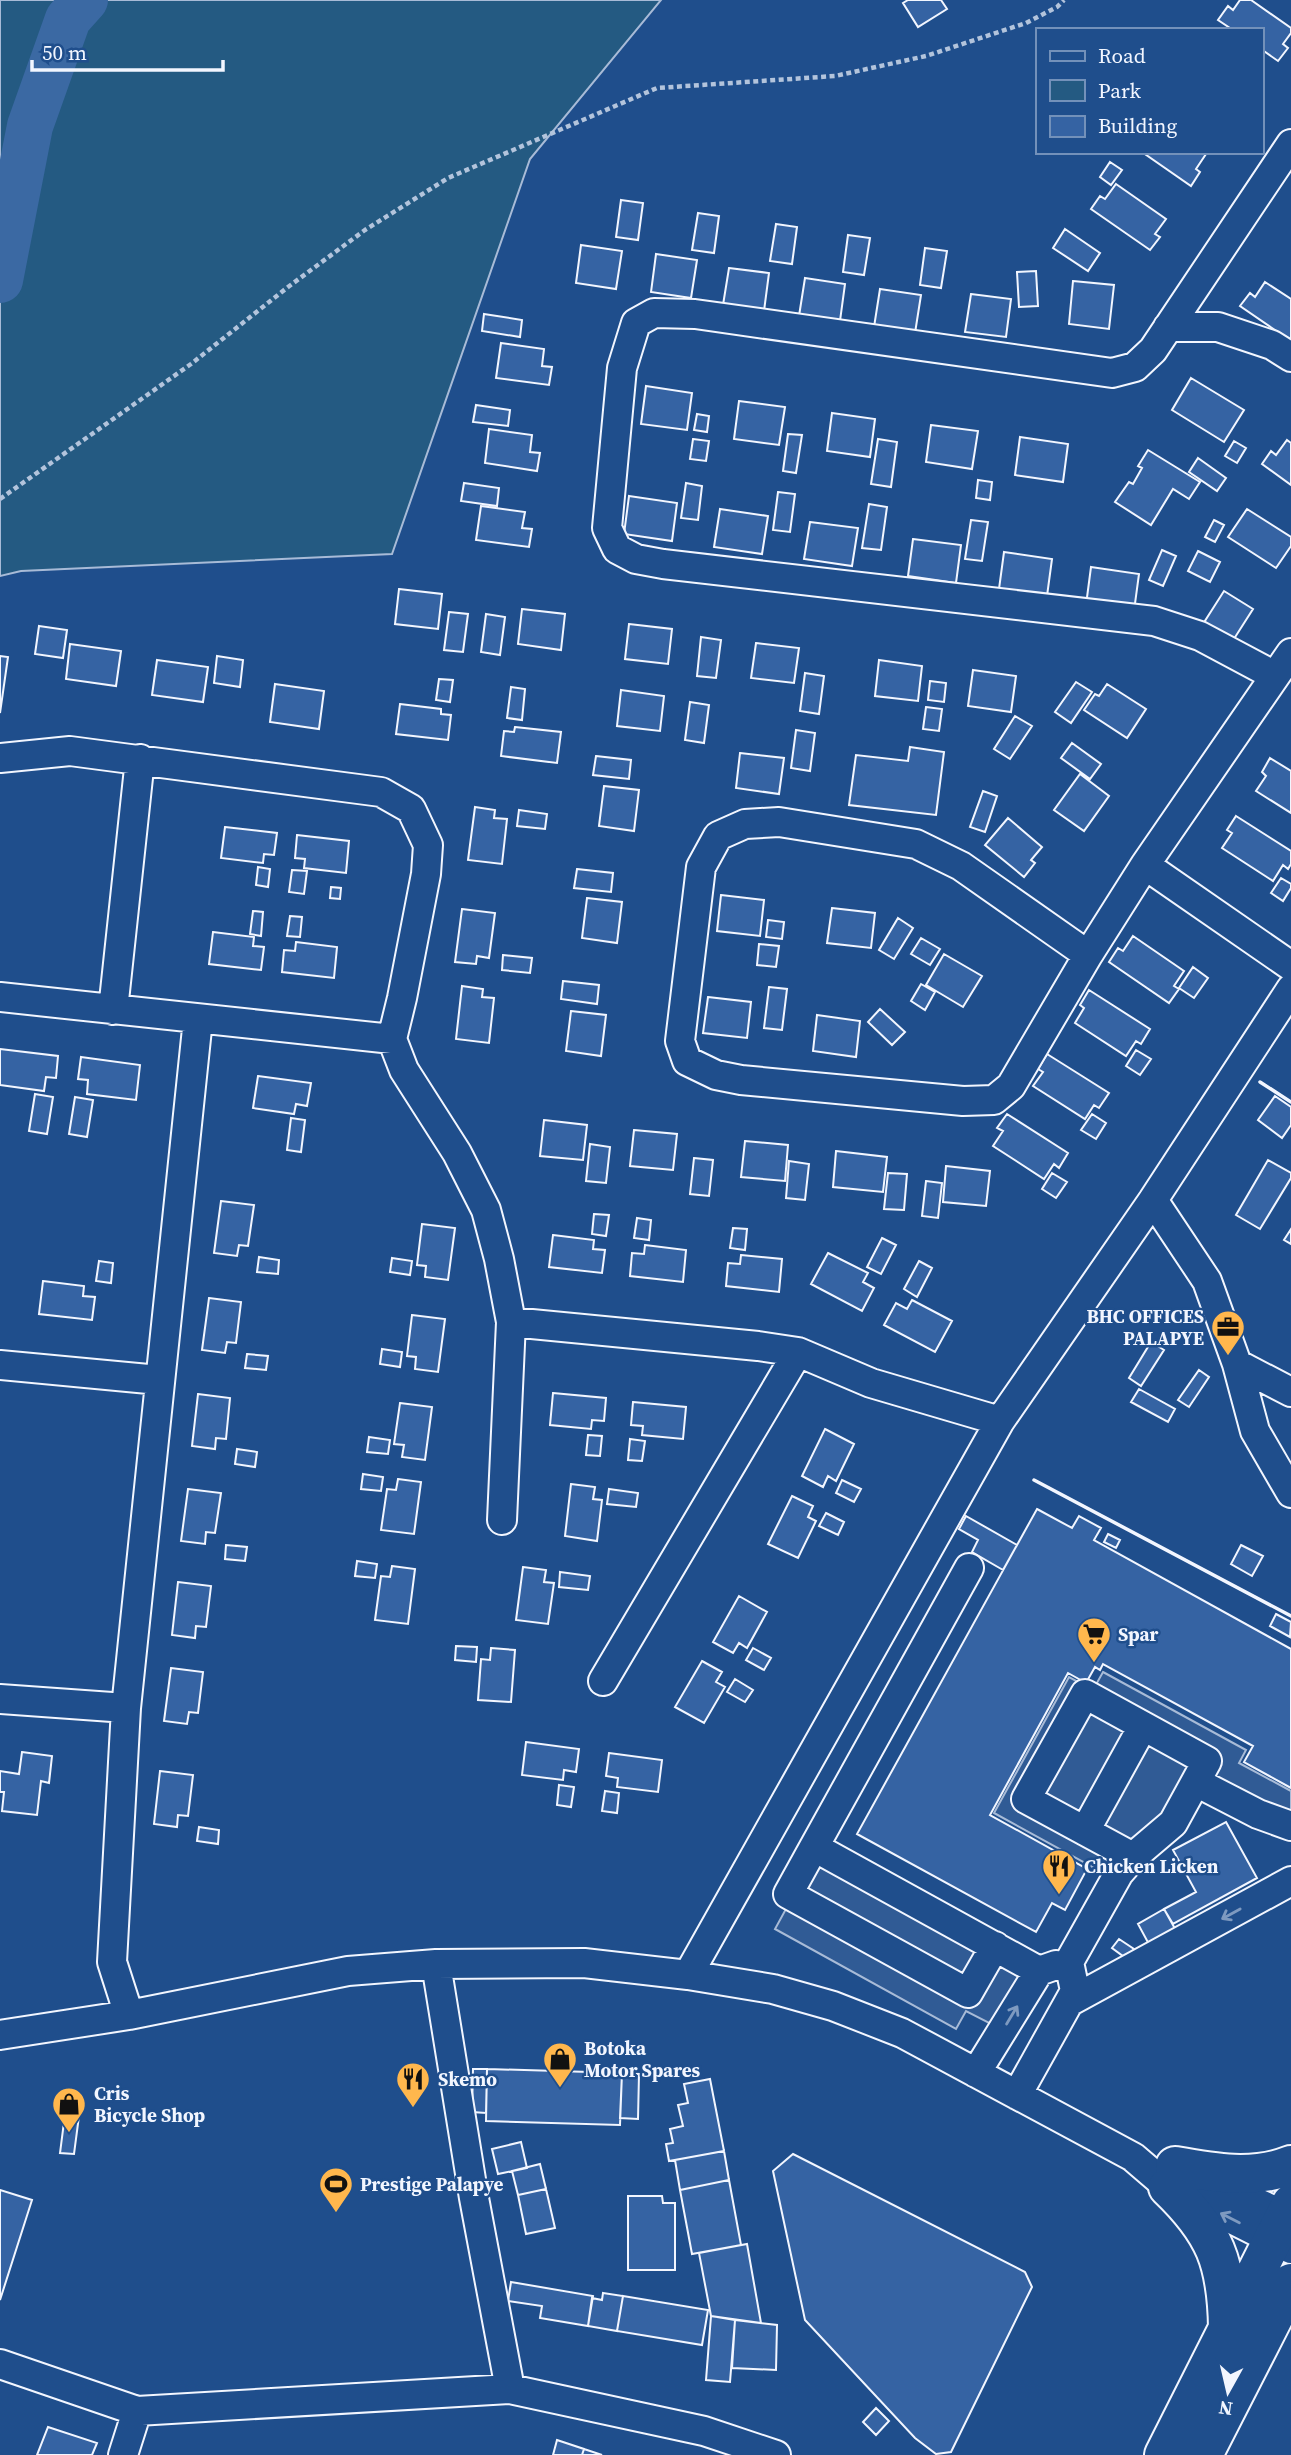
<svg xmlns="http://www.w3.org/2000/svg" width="1291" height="2455" font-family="'Source Serif 4',serif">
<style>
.green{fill:#245a82;stroke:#a8bbd7;stroke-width:2}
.parking{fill:#305b95;stroke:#a8bbd7;stroke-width:2}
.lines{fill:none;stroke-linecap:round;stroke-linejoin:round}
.river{stroke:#3b69a3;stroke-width:46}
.building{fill:#3563a3;stroke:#f2f6ff;stroke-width:2}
.minor-casing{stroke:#f2f6ff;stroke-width:32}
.highway-casing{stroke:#f2f6ff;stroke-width:42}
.path{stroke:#b3c4dc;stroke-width:4.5;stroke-dasharray:5 3.5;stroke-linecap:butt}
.minor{stroke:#1f4e8c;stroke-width:28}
.highway{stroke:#1f4e8c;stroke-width:38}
.wall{stroke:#f2f6ff;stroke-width:3.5}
.oneway{stroke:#7e9ac0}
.labels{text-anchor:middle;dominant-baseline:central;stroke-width:5;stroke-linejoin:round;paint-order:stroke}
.poi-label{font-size:19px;font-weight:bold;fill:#f2f6ff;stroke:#1f4e8c;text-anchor:start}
</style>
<rect width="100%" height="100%" fill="#1f4e8c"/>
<path class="green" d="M0,0H661L530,159L392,554L21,571L0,576Z"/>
<path class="parking" d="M1103,1672L1246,1750L1239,1763L1291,1791V1823L1192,1769L1127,1886L994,1813L1069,1677L1093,1690Z
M816,1854L1024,1969L993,2025L966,2011L956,2029L775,1929Z"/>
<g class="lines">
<path class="river" d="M0,280L30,126L68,19L85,0"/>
</g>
<path class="building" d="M908,0H941L947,9L918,27L903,3Z
M1240,0H1251L1291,28V33L1283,44L1288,48L1278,61L1261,49V30H1233L1218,20L1228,6L1233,10Z
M1142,152H1203L1206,154L1196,169L1200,172L1191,186Z
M1110,162L1122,170L1111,185L1100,177Z
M1116,184L1166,219L1155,234L1160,237L1150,250L1091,209L1100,196L1105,199Z
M621,200L643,203L638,240L616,237Z
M698,213L719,216L714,253L692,250Z
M776,224L797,227L792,264L770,261Z
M1065,229L1100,253L1088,271L1053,248Z
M848,235L870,238L864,275L843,272Z
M581,245L622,251L616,289L576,283Z
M925,248L947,251L941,288L920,285Z
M656,254L697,260L691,298L651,292Z
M729,268L769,273L764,311L723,305Z
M1036,271L1038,306L1019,307L1017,272Z
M805,278L845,284L840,321L799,316Z
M1073,281L1114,285L1109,329L1069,324Z
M1265,282L1291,299V341L1240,306L1250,293L1255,297Z
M880,289L921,295L915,333L874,327Z
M971,294L1011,299L1006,337L965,332Z
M484,314L522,320L520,337L482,331Z
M501,343L544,349L542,366L552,367L549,385L496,378Z
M1191,378L1244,410L1224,442L1172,410Z
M646,386L692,393L687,430L641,424Z
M739,401L785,407L779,445L734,439Z
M476,405L510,410L508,426L473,422Z
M832,413L875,419L870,457L827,451Z
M697,414L709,416L707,432L694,430Z
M931,425L978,431L972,469L926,462Z
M489,429L532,435L530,452L540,453L537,471L485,463Z
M788,434L802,435L796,473L783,471Z
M1020,437L1068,444L1063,482L1015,475Z
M693,439L709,441L706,461L690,459Z
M878,439L897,442L891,487L871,484Z
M1287,440L1291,443V485L1262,464L1271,451L1276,455Z
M1234,441L1246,448L1237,463L1225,456Z
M1148,450L1200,482L1189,499L1173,489L1151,525L1115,502L1129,482L1133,484L1142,468L1138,466Z
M1198,458L1226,478L1217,491L1189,472Z
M978,480L992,482L990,500L976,498Z
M464,483L499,488L497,506L461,501Z
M686,483L702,486L698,520L681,518Z
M778,492L795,494L790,532L773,530Z
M629,496L677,503L672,541L624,534Z
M869,504L887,507L881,550L862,548Z
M481,506L525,512L522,528L532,529L529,547L476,540Z
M720,509L768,516L762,554L714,547Z
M1247,509L1291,537V546L1276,568L1228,537Z
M971,520L988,522L982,561L965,559Z
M1214,520L1224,525L1215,542L1205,537Z
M810,522L858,528L852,566L804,559Z
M913,539L961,545L956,583L908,576Z
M1162,550L1176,556L1163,586L1149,580Z
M1198,551L1220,562L1210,582L1188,571Z
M1004,552L1052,559L1047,596L999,589Z
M1091,567L1139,574L1134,611L1086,605Z
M399,589L442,594L438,629L395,624Z
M1224,591L1253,609L1232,642L1203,624Z
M522,609L565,614L561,650L518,644Z
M449,612L468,614L463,652L444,650Z
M486,614L505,617L500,655L481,652Z
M629,624L672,629L668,664L625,659Z
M39,626L67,630L63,658L35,654Z
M701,637L721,640L716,678L697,676Z
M756,643L799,648L794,683L751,678Z
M70,644L121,651L116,686L66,679Z
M0,656L8,657L0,713Z
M217,656L243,660L240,687L214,683Z
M157,660L208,667L203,702L152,695Z
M879,660L922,666L918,701L875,696Z
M973,670L1016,676L1011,712L968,706Z
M805,673L824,676L819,714L800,711Z
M439,679L453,680L450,702L436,700Z
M930,681L946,683L944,702L928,700Z
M1076,682L1092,692L1071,723L1055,712Z
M275,684L324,691L319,729L270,722Z
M1107,684L1146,709L1127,738L1084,710L1095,694L1099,696Z
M511,687L525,689L522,720L507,718Z
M621,690L664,696L660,731L617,726Z
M690,702L709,705L704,743L685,740Z
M400,704L441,709V714L451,715L448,740L396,734Z
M926,707L942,709L939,731L923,729Z
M1015,716L1032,726L1010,759L994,749Z
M515,727L561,732L557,763L501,756L504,731L514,732Z
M796,730L815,733L810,771L791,768Z
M1072,743L1101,764L1090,779L1061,758Z
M910,747L944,752L936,815L849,805L856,755L908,761Z
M740,753L784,758L779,794L736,788Z
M596,756L631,760L629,779L593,775Z
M1270,758L1291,771V813L1256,791L1266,776L1262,772Z
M1080,774L1109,796L1084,831L1054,810Z
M604,786L639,790L634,831L599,826Z
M983,791L997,796L985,832L970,827Z
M475,807L495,810L494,818L507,819L502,864L468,860Z
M519,810L547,814L545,829L517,826Z
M1236,816L1291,851V864L1288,869L1283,865L1273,881L1222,848L1232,833L1227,830Z
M1008,818L1042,847L1031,860L1035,863L1024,877L985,845Z
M225,827L277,833L274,855L264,854L263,863L221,858Z
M297,835L349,841L346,873L304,868L305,859L295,858Z
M258,867L270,869L268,887L256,885Z
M577,869L613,873L611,892L574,888Z
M292,870L307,871L304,894L289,892Z
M1281,878L1291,884V888L1283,901L1271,893Z
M331,887L341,888L340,899L330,898Z
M721,895L764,900L760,936L717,931Z
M587,898L622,902L617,943L582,938Z
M832,908L875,913L871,948L827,943Z
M462,909L495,913L489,958L477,956L476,964L455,962Z
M253,911L263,912L261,936L250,934Z
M290,916L302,917L300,937L287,936Z
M898,918L913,928L894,959L879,950Z
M768,920L784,922L782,939L766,937Z
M213,932L254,937L253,946L264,947L261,970L209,964Z
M1133,936L1184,971L1174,986L1179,989L1169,1003L1109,962L1118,948L1123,951Z
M921,938L940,949L930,965L911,954Z
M296,942L337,947L334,978L282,972L284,950L295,951Z
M759,944L779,946L776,967L757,965Z
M944,954L982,976L963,1007L926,985Z
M503,955L532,958L530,973L502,970Z
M1193,967L1208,978L1194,998L1179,988Z
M563,981L599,985L597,1004L561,999Z
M921,984L935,992L925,1010L911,1001Z
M462,986L483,989L482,997L494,998L489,1043L456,1039Z
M769,987L787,989L782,1030L764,1028Z
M1089,990L1150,1029L1141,1044L1136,1041L1126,1056L1075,1023L1084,1008L1080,1005Z
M708,997L751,1002L747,1038L703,1033Z
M880,1009L905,1032L892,1045L868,1022Z
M571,1011L606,1015L601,1056L566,1051Z
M817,1015L860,1021L856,1057L813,1051Z
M0,1049L58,1056L56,1078L46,1077L44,1091L0,1085Z
M1136,1050L1151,1059L1140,1075L1126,1066Z
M1047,1054L1109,1093L1099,1108L1094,1105L1085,1119L1033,1086L1043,1072L1038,1069Z
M81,1057L140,1065L136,1100L87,1094L88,1080L78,1079Z
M258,1076L311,1083L307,1106L296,1104L294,1114L253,1108Z
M35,1094L53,1097L47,1134L29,1131Z
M1275,1096L1291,1107V1125L1282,1138L1258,1120Z
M75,1097L93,1100L87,1137L69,1134Z
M1007,1114L1068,1153L1059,1168L1054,1164L1044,1179L993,1146L1003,1131L997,1128Z
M1092,1114L1106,1123L1096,1139L1081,1130Z
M291,1118L305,1120L301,1152L287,1150Z
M544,1120L587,1125L583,1160L540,1156Z
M634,1130L677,1134L673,1170L630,1166Z
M745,1141L788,1145L785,1181L741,1177Z
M590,1144L610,1147L606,1183L586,1181Z
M836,1151L887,1157L883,1192L833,1187Z
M694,1158L713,1160L709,1196L690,1194Z
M1268,1160L1291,1173V1178L1260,1229L1236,1215Z
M789,1161L809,1164L805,1200L786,1198Z
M946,1166L990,1171L986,1206L943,1202Z
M888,1173L907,1174L904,1210L884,1209Z
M1052,1173L1067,1182L1056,1198L1042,1189Z
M926,1181L942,1183L938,1218L922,1216Z
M221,1201L254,1205L248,1246L239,1245L237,1256L214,1253Z
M594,1214L609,1215L606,1236L592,1234Z
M637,1218L651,1220L649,1240L634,1238Z
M422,1224L455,1228L448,1280L425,1277L426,1266L417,1265Z
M733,1228L747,1229L745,1250L730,1248Z
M1291,1229V1244L1284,1240Z
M553,1235L594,1240L593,1249L605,1250L602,1273L549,1267Z
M882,1238L896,1245L881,1274L867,1267Z
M645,1245L686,1250L683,1282L630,1276L632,1253L644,1254Z
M828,1253L868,1273L863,1282L874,1288L862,1311L811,1284Z
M741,1255L782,1259L779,1292L726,1286L728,1263L740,1264Z
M259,1257L279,1260L278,1274L257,1272Z
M392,1258L412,1261L410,1275L390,1272Z
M99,1261L113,1263L111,1283L96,1281Z
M919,1261L932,1268L917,1297L904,1289Z
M43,1281L84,1286L83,1296L95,1297L92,1320L39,1314Z
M209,1298L241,1302L236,1343L227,1342L225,1353L202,1350Z
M912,1300L952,1321L935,1352L884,1325L896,1303L907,1309Z
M412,1315L445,1319L438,1372L415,1369L416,1357L407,1356Z
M1151,1342L1164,1350L1141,1386L1129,1378Z
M382,1349L402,1352L400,1367L380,1364Z
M247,1354L268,1356L266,1370L245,1368Z
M1199,1370L1209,1377L1189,1407L1178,1400Z
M1139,1389L1175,1409L1168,1422L1131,1402Z
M553,1393L606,1398L604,1421L592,1420L591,1429L550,1425Z
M198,1394L230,1398L226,1439L216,1438L215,1449L192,1446Z
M633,1402L686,1407L683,1439L642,1435L643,1426L631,1425Z
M400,1403L432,1407L425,1460L402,1457L404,1445L394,1444Z
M825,1429L854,1444L836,1481L828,1476L823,1487L802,1476Z
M588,1435L602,1436L600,1456L586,1455Z
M369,1437L390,1440L388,1454L367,1452Z
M630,1439L645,1441L642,1461L628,1460Z
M237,1449L257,1452L255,1467L235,1464Z
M363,1474L383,1477L381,1491L361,1489Z
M398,1479L421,1482L414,1534L381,1530L387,1489L396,1490Z
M842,1480L861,1489L854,1502L836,1493Z
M571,1484L595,1487L593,1499L602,1500L597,1541L565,1536Z
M188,1489L221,1493L215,1533L206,1532L205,1544L181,1541Z
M609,1489L638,1493L636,1507L607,1504Z
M792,1496L813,1506L808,1517L816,1521L798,1558L768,1544Z
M1037,1509L1072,1528L1079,1516L1101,1528L1094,1540L1291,1649V1788L1244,1762L1253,1746L1103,1664L1100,1670L1095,1667L1086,1683L1068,1673L990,1815L1087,1869L1065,1910L1052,1903L1036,1932L857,1834Z
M826,1513L844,1522L838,1535L819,1526Z
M966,1516L1017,1545L1003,1570L972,1552L978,1540L959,1529Z
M1108,1534L1120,1540L1116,1548L1104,1542Z
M226,1545L247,1547L245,1561L225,1559Z
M1241,1545L1263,1556L1252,1576L1231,1564Z
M357,1561L377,1564L375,1578L355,1576Z
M392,1566L415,1569L408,1624L375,1620L381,1576L390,1577Z
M523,1567L546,1570L544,1582L554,1583L548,1624L516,1620Z
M560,1572L590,1576L588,1590L559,1587Z
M178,1582L211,1586L206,1627L196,1626L195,1638L172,1635Z
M739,1596L767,1612L747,1648L739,1643L733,1653L713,1642Z
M1276,1614L1291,1622L1290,1637L1270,1626Z
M456,1646L477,1647L476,1662L455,1660Z
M491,1648L515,1650L511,1702L478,1700L481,1659L490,1660Z
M753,1648L771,1658L764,1670L746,1660Z
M702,1661L722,1672L716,1682L725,1687L704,1723L675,1707Z
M171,1668L203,1672L198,1713L189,1712L187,1724L164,1721Z
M735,1679L753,1690L745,1702L727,1692Z
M526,1742L579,1749L576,1772L564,1770L563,1780L522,1775Z
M22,1752L52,1756L49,1783L41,1781L37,1815L2,1811L4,1792H0V1771L19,1774Z
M609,1753L662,1760L658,1792L617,1787L618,1778L606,1776Z
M160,1771L193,1775L188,1816L178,1815L177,1827L154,1824Z
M559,1785L574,1787L571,1807L557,1805Z
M605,1791L619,1793L617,1813L602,1811Z
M1226,1822L1257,1878L1173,1924L1164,1909L1196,1892L1173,1850Z
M199,1827L219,1830L218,1844L197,1841Z
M1164,1909L1178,1934L1151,1948L1138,1924Z
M1119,1939L1134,1949L1127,1959L1112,1948Z
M473,2069H487L486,2113L472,2112Z
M487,2069L622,2073L620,2125L486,2121Z
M622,2073L639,2074L638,2119L620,2118Z
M710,2079L724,2151L669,2161L666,2144L673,2143L670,2129L683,2126L678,2105L688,2103L684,2084Z
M65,2114L79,2116L74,2154L60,2153Z
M521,2142L527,2168L498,2174L492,2149Z
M724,2151L729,2180L680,2190L675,2160Z
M793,2154L1025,2272L1032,2287L951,2452L936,2454L915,2438L805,2320L773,2171Z
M540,2164L546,2189L518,2195L512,2171Z
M729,2180L741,2245L692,2254L680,2190Z
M546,2189L555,2228L526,2234L518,2195Z
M0,2190L32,2200L0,2300Z
M628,2196H662L663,2203H675V2270H628Z
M747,2244L761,2323L711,2316L699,2253Z
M511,2282L593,2296L588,2326L540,2318L542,2306L508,2301Z
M603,2293L623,2296L617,2331L588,2326L592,2298L602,2300Z
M623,2296L708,2310L702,2345L617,2331Z
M711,2316L735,2320L730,2382L706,2380Z
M735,2320L777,2325L776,2370L732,2368Z
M876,2408L889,2421L876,2435L863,2422Z
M48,2427L97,2443L92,2455H37Z
M557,2440L584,2449L582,2455H553Z
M584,2449L602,2455H582Z"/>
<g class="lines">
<g class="minor-casing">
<path id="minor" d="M1168,327H1218L1272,345L1291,357
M1275,676L1200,636L1154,621L663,564L636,559L617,549L607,528L622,368L636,323L654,313L695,314L1112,373L1135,367L1153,350L1291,144
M0,758L70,751L381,792L411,809L428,845L426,874L402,998L392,1039L404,1070L457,1153L486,1210L499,1259L511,1322L502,1520
M1145,865L1291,966
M1088,955L961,866L916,844L779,822L745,824L718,836L701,867L680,1041L687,1061L716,1075L741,1080L963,1101L994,1100L1011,1086L1088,955L1145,865L1291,653
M0,997L392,1039
M113,1010L140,759
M1153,1200L1207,1281L1237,1364L1255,1431L1291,1493
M511,1322L758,1346L798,1352L871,1383L1000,1421
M1237,1364L1291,1392
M0,1365L159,1380
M603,1681L798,1352
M0,1699L126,1708
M1196,1782L1258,1814L1291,1826
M1085,1831L1143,1726
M814,1847L969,1568
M995,1946L968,1993L788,1894L814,1847L1039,1971
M436,1964L474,2198L510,2389
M688,1975L1000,1421L1153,1200L1291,989
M1069,2002L1291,1881
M129,2015L112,1962L126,1708L198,1019
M0,2035L129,2015L348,1971L436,1964L584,1963L688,1975L773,1989L833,2006L902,2033L1133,2157L1168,2187L1291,2249
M976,2073L1039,1971L1056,1965
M1017,2095L1075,1991L1069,1962L1119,1873L1133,1857L1173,1823L1207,1761L1085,1694L1026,1799L1133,1857
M1202,2178L1291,2218
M0,2364L137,2411L510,2389L704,2431L776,2455
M123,2455L137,2411"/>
</g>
<g class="highway-casing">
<path id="highway" d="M1175,2166C1214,2173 1253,2180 1291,2165
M1168,2187C1215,2232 1227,2263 1228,2328
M1164,2455L1291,2204
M1203,2455L1291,2283"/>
</g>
<path class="path" d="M0,499L191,364L288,287L365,230L448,178L657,88L835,76L926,56L1026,23L1057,7L1064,0"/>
<use href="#minor" class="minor"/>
<use href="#highway" class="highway"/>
<path class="wall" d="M1260,1082L1291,1102
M1034,1480L1291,1616"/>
</g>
<defs><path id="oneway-shaft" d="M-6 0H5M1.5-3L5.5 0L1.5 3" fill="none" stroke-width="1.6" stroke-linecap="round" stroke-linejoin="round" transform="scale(1.75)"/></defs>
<g class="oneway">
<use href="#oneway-shaft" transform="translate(1231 1914) rotate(151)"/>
<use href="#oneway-shaft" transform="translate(1012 2015) rotate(-59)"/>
<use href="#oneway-shaft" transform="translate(1230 2218) rotate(-153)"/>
</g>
<defs>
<g id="office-pin" transform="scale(1.75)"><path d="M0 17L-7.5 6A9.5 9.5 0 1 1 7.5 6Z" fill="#ffb74d" stroke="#1f4e8c"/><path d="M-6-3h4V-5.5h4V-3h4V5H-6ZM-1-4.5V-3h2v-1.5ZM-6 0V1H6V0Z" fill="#111"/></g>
<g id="supermarket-pin" transform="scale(1.75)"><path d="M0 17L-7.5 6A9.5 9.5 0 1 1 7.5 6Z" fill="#ffb74d" stroke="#1f4e8c"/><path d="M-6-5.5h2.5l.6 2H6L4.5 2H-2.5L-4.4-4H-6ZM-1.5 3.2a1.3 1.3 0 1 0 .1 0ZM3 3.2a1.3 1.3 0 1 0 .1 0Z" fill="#111"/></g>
<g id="restaurant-pin" transform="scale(1.75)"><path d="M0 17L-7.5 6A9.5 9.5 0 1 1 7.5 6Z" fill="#ffb74d" stroke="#1f4e8c"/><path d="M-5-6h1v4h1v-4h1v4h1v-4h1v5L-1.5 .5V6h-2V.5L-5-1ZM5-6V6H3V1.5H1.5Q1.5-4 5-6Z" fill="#111"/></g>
<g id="shop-pin" transform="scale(1.75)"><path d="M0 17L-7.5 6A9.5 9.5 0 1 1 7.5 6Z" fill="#ffb74d" stroke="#1f4e8c"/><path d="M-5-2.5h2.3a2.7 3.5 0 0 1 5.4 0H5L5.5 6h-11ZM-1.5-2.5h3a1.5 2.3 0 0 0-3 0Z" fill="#111"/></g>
<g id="stadium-pin" transform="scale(1.75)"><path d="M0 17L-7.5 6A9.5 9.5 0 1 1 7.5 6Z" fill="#ffb74d" stroke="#1f4e8c"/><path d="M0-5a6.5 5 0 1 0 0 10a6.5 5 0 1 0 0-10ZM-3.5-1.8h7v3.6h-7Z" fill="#111"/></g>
</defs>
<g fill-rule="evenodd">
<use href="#office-pin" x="1228" y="1327"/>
<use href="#supermarket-pin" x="1094" y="1634"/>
<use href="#restaurant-pin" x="1059" y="1866"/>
<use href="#shop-pin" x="560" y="2059"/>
<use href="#restaurant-pin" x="413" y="2079"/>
<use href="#shop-pin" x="69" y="2104"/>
<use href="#stadium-pin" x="336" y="2184"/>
</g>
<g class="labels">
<g class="poi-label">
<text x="1204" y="1316" text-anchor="end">BHC OFFICES<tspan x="1204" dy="22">PALAPYE</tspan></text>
<text x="1118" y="1634">Spar</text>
<text x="1084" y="1866">Chicken Licken</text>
<text x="584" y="2048">Botoka<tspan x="584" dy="22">Motor Spares</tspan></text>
<text x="438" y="2079">Skemo</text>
<text x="94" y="2093">Cris<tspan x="94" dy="22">Bicycle Shop</tspan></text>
<text x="360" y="2184">Prestige Palapye</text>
</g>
</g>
<rect x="1036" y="28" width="228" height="126" fill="#1f4e8c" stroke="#7391ba" stroke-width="2"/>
<rect x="1050" y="51" width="35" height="10" fill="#1f4e8c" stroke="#7391ba" stroke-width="2"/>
<text x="1098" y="63" font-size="21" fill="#f2f6ff">Road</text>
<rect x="1050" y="80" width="35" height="21" fill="#245a82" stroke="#7391ba" stroke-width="2"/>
<text x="1098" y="98" font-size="21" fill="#f2f6ff">Park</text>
<rect x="1050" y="116" width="35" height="21" fill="#3563a3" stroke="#7391ba" stroke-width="2"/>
<text x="1098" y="133" font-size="21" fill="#f2f6ff">Building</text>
<g transform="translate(1228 2392) rotate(188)" stroke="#1f4e8c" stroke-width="5" paint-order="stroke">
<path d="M0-5L12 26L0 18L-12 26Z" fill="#f2f6ff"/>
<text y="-10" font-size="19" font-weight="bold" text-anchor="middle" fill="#f2f6ff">N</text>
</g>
<path d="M32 60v10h191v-10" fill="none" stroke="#f2f6ff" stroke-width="3.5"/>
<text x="42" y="60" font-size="21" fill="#f2f6ff" stroke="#1f4e8c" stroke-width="5" paint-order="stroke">50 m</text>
</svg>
